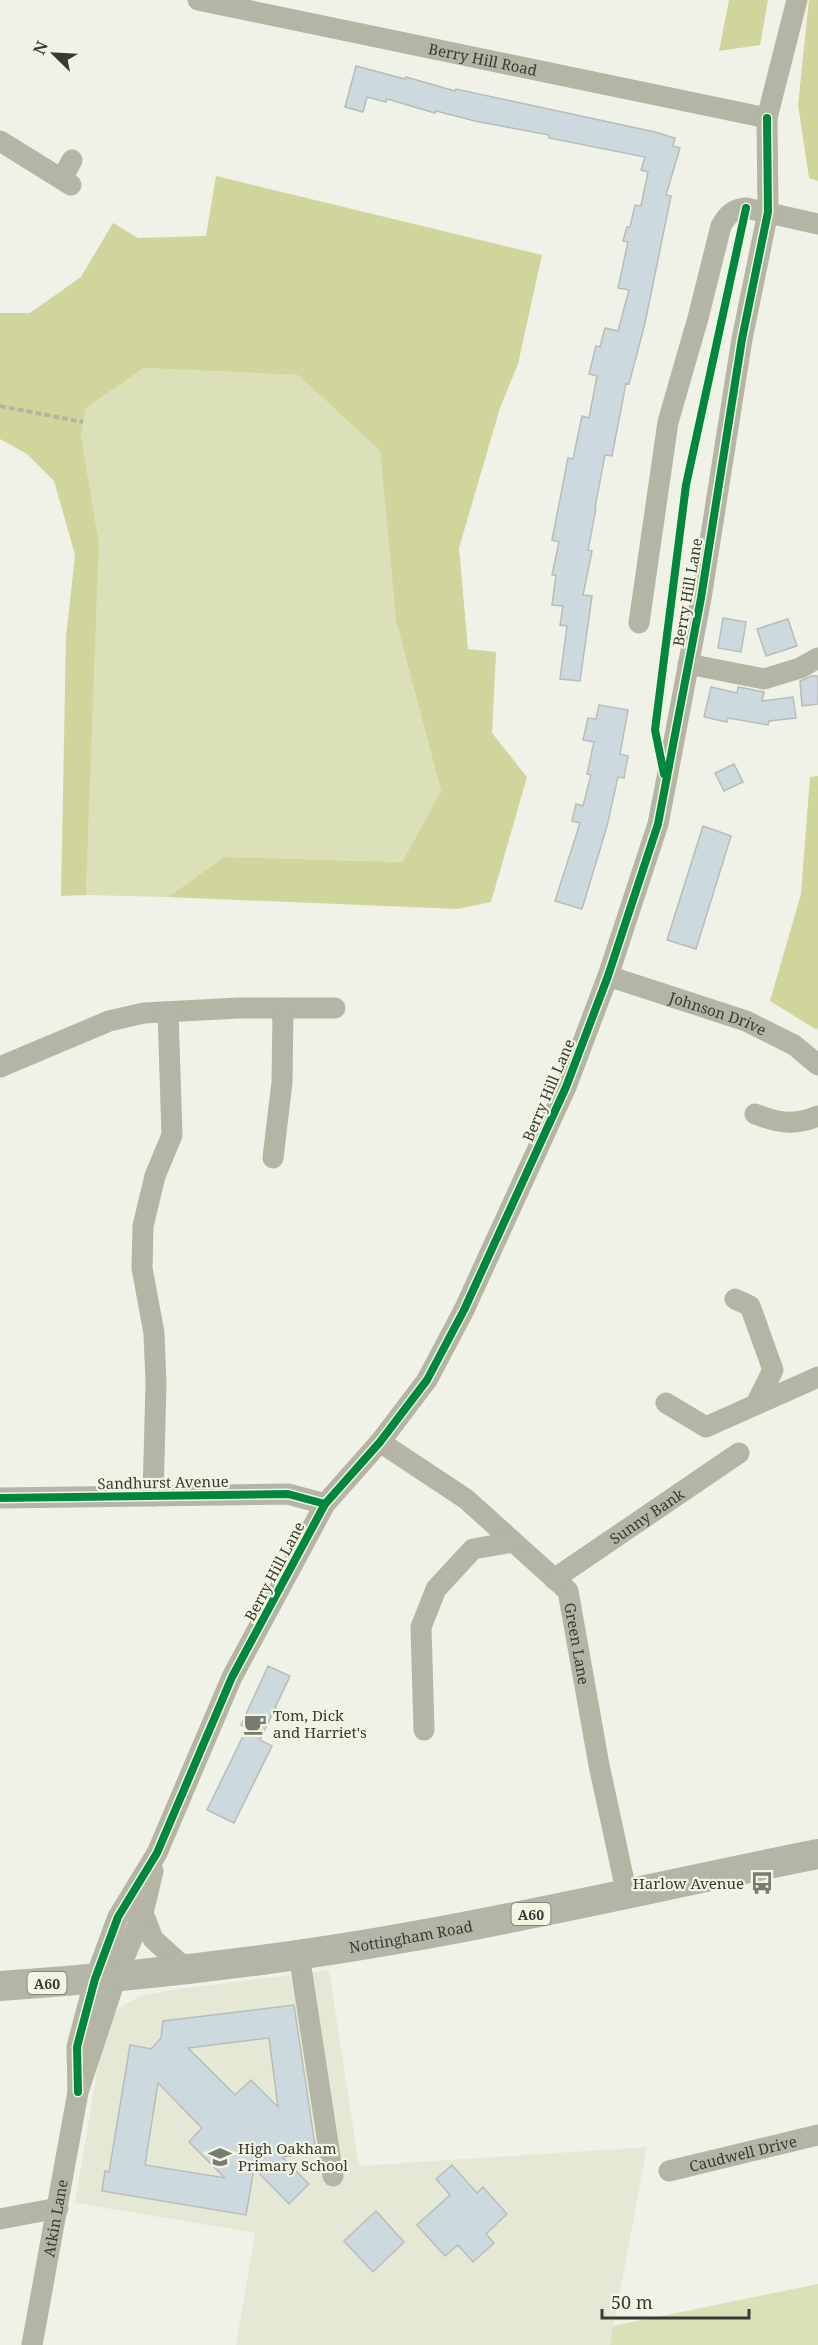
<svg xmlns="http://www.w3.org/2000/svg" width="818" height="2345" font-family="'Noto Serif',serif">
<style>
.built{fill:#e6e8d6}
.green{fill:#dce0b8}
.forest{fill:#d0d59b}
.building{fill:#ccd9de;stroke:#b8bcba;stroke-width:1.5;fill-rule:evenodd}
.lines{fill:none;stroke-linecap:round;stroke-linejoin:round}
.path{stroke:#b2b3a6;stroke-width:4;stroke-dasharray:6 3;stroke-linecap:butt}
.minor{stroke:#b4b5a4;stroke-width:21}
.highway{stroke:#b4b5a7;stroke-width:30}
.cycleway-casing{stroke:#f3f5e3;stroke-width:11}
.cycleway{stroke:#00873e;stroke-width:8}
.labels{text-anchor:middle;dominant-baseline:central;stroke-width:4.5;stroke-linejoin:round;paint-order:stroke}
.shield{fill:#f3f5e3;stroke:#717268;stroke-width:1.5}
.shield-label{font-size:14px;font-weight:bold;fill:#393a33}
.street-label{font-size:15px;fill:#393a33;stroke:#f3f5e3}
.poi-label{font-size:15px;fill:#393a33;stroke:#f3f5e3;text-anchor:start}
</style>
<rect width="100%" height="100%" fill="#f0f1e7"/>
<path class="built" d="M329,1970L359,2166L647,2147L610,2345H236L255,2233L75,2203L102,2042L108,2025L119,2008L138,1997L165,1991Z"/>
<path class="green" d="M144,368L298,375L380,451L396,621L441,791L402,862L224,857L168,897L86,895L99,544L81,435L86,408Z
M818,2284V2345H610L613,2326Z"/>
<path class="forest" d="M729,0H768L760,45L719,51Z
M809,0H818V181L809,178L798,105Z
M216,176L542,255L518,364L500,408L459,548L468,649L496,652L492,733L527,777L491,902L457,909L168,897L224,857L402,862L441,791L396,621L380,451L298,375L144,368L86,408L81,435L99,544L86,895L61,896L66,637L75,555L54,481L27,454L0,439V313H30L81,277L113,223L138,238L206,236Z
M818,776V1027L817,1030L770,1001L801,894L810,777Z"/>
<path class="building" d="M356,66L405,79L406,77L455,91L456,89L655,132L675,138L673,146L680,148L666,195L671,196L645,323L629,384L626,383L612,456L605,455L595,507L596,508L588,550L592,551L583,595L592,596L580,681L560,679L567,626L560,625L563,606L552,605L556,575H552L559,542L552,540L568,458L573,459L582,416L589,418L597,376L589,374L596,346L600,347L605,328L618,331L629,290L618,288L628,242L623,241L627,227H630L635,205L641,206L648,172L641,170L645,157L549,138V135L475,121L436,111L435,113L387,99L386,102L367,97L363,112L345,107Z
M723,618L746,622L741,652L718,648Z
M788,619L797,646L766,656L757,629Z
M811,676H818V704L802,706L800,681Z
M711,687L737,693L738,687L764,692L762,701L793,697L796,718L769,721L768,725L728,718L727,722L704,717Z
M599,705L628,710L620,754L628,756L624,778L618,777L607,826L582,909L555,901L580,823L572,821L576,804L583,806L591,775L587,774L594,742L583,740L588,718L596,719Z
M734,764L743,782L724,791L715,773Z
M703,826L731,836L696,949L667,940Z
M268,1666L290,1676L260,1740L272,1746L234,1823L207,1810L247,1728L241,1725Z
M294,2005L316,2152L282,2157L309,2184L289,2204L254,2168L246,2215L102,2191L105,2171L109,2172L130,2045L151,2049L161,2038L163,2021ZM269,2038L278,2107L251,2080L235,2095L188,2048ZM158,2083L202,2128L189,2142L225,2178L145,2165Z
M452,2165L477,2193L483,2187L507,2214L486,2234L494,2243L473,2262L458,2245L445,2256L417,2225L450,2195L436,2179Z
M376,2211L404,2242L373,2272L344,2241Z"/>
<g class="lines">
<path class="path" d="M0,406L83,422"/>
<g class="minor">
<path id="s1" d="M198,0L767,118"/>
<path d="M0,141L71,185"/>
<path d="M62,179L72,160"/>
<path d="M639,623L668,422L698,318L721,226C727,215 733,209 746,208L818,224"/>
<path d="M688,664L764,679L800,668L818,658"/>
<path id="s2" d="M608,976L746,1021L794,1045L818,1065"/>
<path d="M0,1067L109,1021L144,1013L239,1008H335"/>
<path d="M755,1114C779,1123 795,1126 818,1116"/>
<path d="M273,1158L282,1082L283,1009"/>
<path d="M735,1299L750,1306L773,1370L756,1404"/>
<path d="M666,1403L706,1427L818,1377"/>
<path id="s3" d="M380,1442L466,1499L568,1591L599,1765L627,1895"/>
<path d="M153,1496L156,1384L154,1333L142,1268L143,1226L155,1176L172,1135L168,1012"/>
<path d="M0,1498L288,1494L325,1504"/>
<path id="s4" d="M554,1579L739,1453"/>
<path d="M424,1730L421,1627L436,1589L473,1549L513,1542"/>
<path d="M143,1913L153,1939L185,1968"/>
<path d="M299,1954L333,2176"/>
<path d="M78,2092L77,2047L79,2039L95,1979L118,1917L157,1853L232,1677L325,1504L380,1442L427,1380L464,1310L566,1087L608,976L658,824L666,783L701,598L742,339L768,212L767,118L797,0"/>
<path id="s5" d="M669,2171L818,2135"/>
<path d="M0,2219L58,2208"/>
<path id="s6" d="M32,2345L78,2092L116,1977L143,1913L153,1871"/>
</g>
<path class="highway" id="s7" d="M0,1986C137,1977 274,1961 409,1937C546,1913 682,1881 818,1854"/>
<g class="cycleway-casing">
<path id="cycleway" d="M664,774L655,730L686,485L746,208
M0,1498L288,1494L325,1504
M78,2092L77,2047L79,2039L95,1979L118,1917L157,1853L232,1677L325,1504L380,1442L427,1380L464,1310L566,1087L608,976L658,824L701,598L742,339L768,212L767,118"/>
</g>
<use href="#cycleway" class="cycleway"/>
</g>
<defs>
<g id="cafe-bare" transform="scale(1.8)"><path d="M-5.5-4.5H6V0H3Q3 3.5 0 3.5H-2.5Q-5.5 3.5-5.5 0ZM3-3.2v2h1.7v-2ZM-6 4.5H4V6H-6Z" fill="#797a72" stroke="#f3f5e3" stroke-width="2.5" paint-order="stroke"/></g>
<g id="bus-bare" transform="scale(1.8)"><path d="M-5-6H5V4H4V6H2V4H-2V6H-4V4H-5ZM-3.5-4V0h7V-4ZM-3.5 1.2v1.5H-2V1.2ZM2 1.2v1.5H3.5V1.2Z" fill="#797a72" stroke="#f3f5e3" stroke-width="2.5" paint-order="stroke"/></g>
<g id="school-bare" transform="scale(1.8)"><path d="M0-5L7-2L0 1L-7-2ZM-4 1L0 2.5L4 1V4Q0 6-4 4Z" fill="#797a72" stroke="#f3f5e3" stroke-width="2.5" paint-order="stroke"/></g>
</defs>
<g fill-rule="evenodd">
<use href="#cafe-bare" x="255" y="1724"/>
<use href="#bus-bare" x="762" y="1883"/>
<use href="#school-bare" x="220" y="2157"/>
</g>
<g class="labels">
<g class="shield">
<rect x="511.5" y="1903" width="39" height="22" rx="4.5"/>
<rect x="27.5" y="1972" width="39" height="22" rx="4.5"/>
</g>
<g class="shield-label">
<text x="531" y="1914">A60</text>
<text x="47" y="1983">A60</text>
</g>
<g class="street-label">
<text stroke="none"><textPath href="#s1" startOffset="291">Berry Hill Road</textPath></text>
<text transform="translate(687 592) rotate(-80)">Berry Hill Lane</text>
<text stroke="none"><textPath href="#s2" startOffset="116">Johnson Drive</textPath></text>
<text transform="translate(548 1090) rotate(-67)">Berry Hill Lane</text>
<text transform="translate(163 1482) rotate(-1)">Sandhurst Avenue</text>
<text stroke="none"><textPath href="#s4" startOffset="112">Sunny Bank</textPath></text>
<text transform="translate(274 1571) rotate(-62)">Berry Hill Lane</text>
<text stroke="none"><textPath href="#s3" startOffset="294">Green Lane</textPath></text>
<text stroke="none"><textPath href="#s7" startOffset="414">Nottingham Road</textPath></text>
<text stroke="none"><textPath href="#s5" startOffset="76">Caudwell Drive</textPath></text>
<text stroke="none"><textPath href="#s6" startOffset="129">Atkin Lane</textPath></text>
</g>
<g class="poi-label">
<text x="273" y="1715">Tom, Dick<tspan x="273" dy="17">and Harriet's</tspan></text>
<text x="744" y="1883" text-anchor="end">Harlow Avenue</text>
<text x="238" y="2148">High Oakham<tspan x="238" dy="17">Primary School</tspan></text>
</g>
</g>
<g transform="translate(54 54) rotate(294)" stroke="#f3f5e3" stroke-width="4.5" paint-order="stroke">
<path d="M0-4.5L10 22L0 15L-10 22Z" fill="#393a33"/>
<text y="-9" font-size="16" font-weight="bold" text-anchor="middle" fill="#393a33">N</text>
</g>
<path d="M602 2309v9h147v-9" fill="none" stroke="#393a33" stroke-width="3"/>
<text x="611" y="2309" font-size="18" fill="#393a33" stroke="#f3f5e3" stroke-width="4.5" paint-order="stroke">50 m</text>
</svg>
